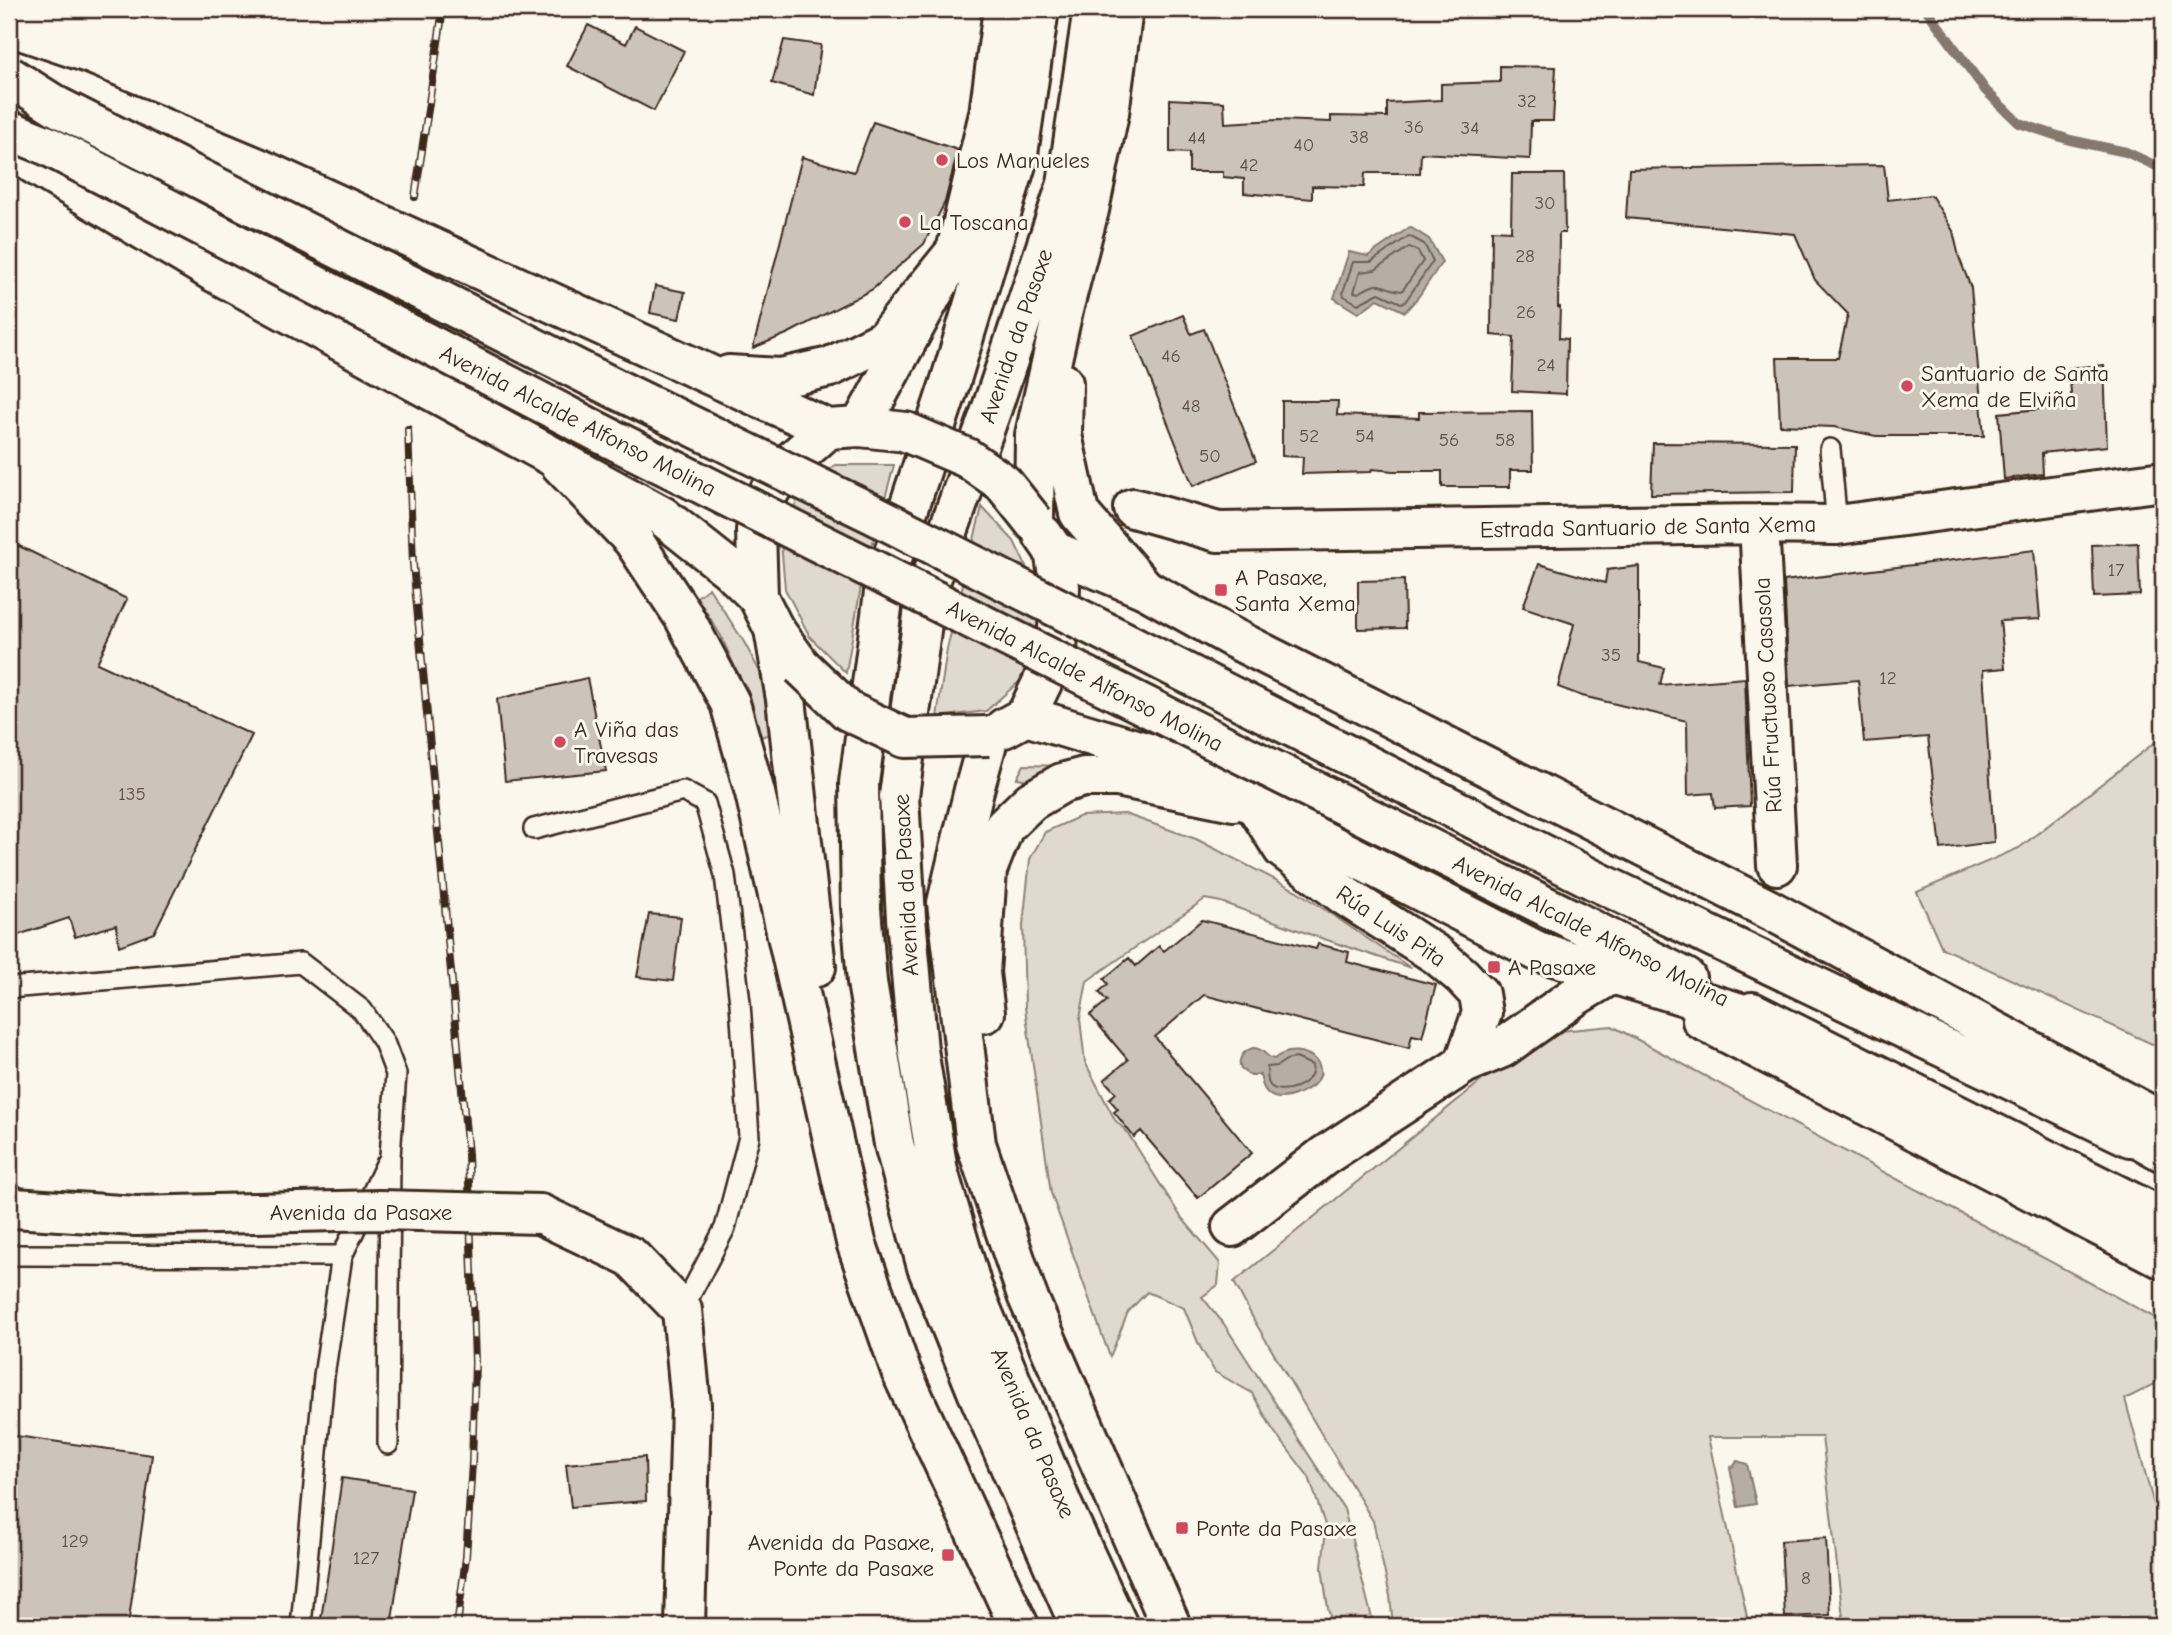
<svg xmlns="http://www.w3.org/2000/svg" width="2172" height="1635" font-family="'Comic Neue',sans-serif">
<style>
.green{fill:#dfd9ce;stroke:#8d8276;stroke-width:2}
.water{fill:#b6aea2;stroke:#85796d;stroke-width:2}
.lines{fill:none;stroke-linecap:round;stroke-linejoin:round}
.shore{stroke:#6c5f53;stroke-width:2}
.stream{stroke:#85796d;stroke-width:10}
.building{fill:#ccc4b9;stroke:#3b2a1e;stroke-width:2}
.lane-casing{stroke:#3b2a1e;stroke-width:24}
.street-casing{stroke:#3b2a1e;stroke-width:44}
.primary-casing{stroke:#3b2a1e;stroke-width:44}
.highway-casing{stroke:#3b2a1e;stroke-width:44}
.lane{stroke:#fbf7ec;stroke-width:19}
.street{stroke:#fbf7ec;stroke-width:38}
.primary{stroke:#fbf7ec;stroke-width:38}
.highway{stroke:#fbf7ec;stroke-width:38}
.rail-casing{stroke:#3b2a1e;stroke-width:8}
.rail{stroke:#fbf7ec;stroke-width:5;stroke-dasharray:16;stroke-linecap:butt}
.street-bridge-casing{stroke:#3b2a1e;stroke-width:44;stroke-linecap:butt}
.highway-bridge-casing{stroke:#3b2a1e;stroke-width:44;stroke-linecap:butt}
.street-bridge{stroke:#fbf7ec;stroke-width:38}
.highway-bridge{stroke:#fbf7ec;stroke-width:38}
.poi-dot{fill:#d1495b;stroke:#fbf7ec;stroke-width:2.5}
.labels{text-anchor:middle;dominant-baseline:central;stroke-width:6;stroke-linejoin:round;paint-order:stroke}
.number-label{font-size:19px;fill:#5f5045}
.poi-label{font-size:23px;fill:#3b2a1e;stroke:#fbf7ec;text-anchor:start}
.street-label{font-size:23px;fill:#3b2a1e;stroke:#fbf7ec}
</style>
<rect width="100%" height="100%" fill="#fbf7ec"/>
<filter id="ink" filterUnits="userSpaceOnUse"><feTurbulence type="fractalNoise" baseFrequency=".0143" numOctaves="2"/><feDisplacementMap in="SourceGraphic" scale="14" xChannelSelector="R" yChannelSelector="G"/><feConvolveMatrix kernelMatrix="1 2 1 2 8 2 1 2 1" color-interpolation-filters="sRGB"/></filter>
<g filter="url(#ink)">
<path class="green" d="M835,465H894L861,586L846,673L810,637L785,589L781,542L798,497Z
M982,507L1014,541L1026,566L1039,620L1021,680L986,711L937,717L947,649Z
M709,588L744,642L767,685L778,732L760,737L747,694L721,636L697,597Z
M2163,736V1049L1942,948L1917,892L2019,848Z
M1024,765L1071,766L1036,781L1017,778Z
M1125,814L1196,839L1297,891L1411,968L1309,934L1221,902L1205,899L1087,981L1080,1019L1085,1062L1115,1120L1127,1132L1181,1217L1220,1263L1218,1285L1202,1297L1224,1324L1344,1509L1374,1626H1333L1328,1609L1322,1568L1326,1528L1309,1477L1273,1430L1252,1393L1215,1372L1199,1345L1184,1308L1147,1292L1128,1312L1110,1357L1051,1193L1025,1008L1023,925L1030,859L1045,832L1081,816Z
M1612,1026L2163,1322V1380L2125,1399L2163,1538V1626H1844L1822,1437H1708L1749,1626H1393L1390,1596L1373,1521L1255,1322L1234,1282L1540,1033Z"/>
<path class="water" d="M1410,227L1429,239L1442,262L1419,296L1405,312L1378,299L1358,313L1334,298L1349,252L1368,256Z
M1253,1048C1264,1048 1265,1057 1274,1059C1287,1048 1306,1049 1318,1062C1320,1068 1322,1073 1319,1078C1313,1090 1286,1101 1274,1097C1263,1093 1262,1083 1260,1075H1249L1241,1069C1237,1059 1243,1051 1253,1048Z
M1737,1461L1747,1464L1756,1504L1738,1507L1730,1467L1734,1466Z"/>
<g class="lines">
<path class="shore" d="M1409,236L1424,244L1433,261L1405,302L1401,303L1379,293L1358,304L1344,296L1343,292L1353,262H1371Z
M1409,247L1418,251L1423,261L1402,291C1379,289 1384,277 1359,293L1354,292L1360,272L1375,270Z
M1296,1058L1312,1065C1317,1085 1277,1098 1269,1084C1267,1080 1267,1071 1267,1067L1277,1066L1286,1060Z"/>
<path class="stream" d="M1926,9L1986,91L2019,123L2070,140L2126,152L2163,169"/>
</g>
<path class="building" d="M588,25L626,44L635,26L684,51L654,111L567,66Z
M784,40L821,45L814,95L772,83Z
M1500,66L1556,67L1553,121H1531L1530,159L1421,153L1420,173H1365L1364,187L1312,186V199L1244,193V179L1223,177V172H1189V153L1170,152V99L1224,102L1225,123L1277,120L1331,122V116L1387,117V103L1441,100V84L1500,82Z
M873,122L958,150L945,202L924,244L873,289L789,333L753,348L802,157L854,172Z
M1884,165L1888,200L1931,195L1953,231L1959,257L1971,288L1984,436H1876L1834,427L1780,425L1777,358H1838L1848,314L1815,280L1795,234L1626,218L1629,169Z
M1512,174H1564L1565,233H1559L1558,307H1560L1559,338L1567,339L1566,394L1512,391L1514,337L1491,335L1492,230L1511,231Z
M655,286L685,292L679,319L650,313Z
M1183,315L1191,334L1204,329L1256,461L1193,486L1133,336Z
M2104,365L2107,446L2042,453L2043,474L2004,479L1999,413L2072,406L2069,368Z
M1282,401H1338L1337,415L1419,418V412L1532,411L1533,470H1510V487H1442V471H1393L1372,469L1371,472L1302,474L1303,457L1282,456Z
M1653,443L1795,444L1794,492L1651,494Z
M9,541L127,599L97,663L252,735L154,933L119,946L116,925L75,937L69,918L9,938Z
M2138,543L2140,595L2094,597L2092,545Z
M2034,550L2040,619L2000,621L2005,668L1983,670L1994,842L1941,849L1928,737L1864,742L1858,680L1789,686L1784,581Z
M1539,564L1605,583L1607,570L1639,566V662L1664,668L1660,685L1745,678L1750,806L1715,808L1713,793L1688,795L1687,721L1582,696L1558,687L1574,624L1523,607Z
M1404,580L1405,628L1358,629V581Z
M587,678L606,771L505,781L497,699Z
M649,914L681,917L673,981L637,977Z
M1202,920L1316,949L1318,944L1349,952L1347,962L1436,985L1422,1037L1412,1035L1409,1048L1204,995L1155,1037L1252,1153L1198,1198L1141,1131L1134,1137L1114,1112L1118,1109L1109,1099L1116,1093L1104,1080L1128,1060L1090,1015L1107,1001L1099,992L1108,984L1104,979L1129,958L1136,966L1159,946L1164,951Z
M9,1435L152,1455L128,1626H9Z
M645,1457L646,1501L571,1507L566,1464Z
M342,1478L412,1489L391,1626H320Z
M1826,1538L1830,1615L1785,1617L1781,1541Z"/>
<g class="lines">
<g class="lane-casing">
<path id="lane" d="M1830,449L1837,525
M534,829L683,791L705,803L725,875L740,1003L749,1137L725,1228L682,1310
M9,988L301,963L362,1010L384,1042L396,1074L390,1156L388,1444
M9,1255L342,1256
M301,1626L324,1376L342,1256L386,1164"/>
</g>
<g class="street-casing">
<path id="street" d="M1133,508L1218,532L1759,524L1837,525L2163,481
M1759,524L1777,865
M1256,806L1283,849L1345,896L1437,955L1462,976L1479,994L1482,1013L1464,1064
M9,1204L14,1208L136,1216
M540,1214L631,1257L682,1310L691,1405L685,1626
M1232,1227L1324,1156L1464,1064L1502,1048L1574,997L1612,974"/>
</g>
<g class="primary-casing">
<path id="primary" d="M1039,9L1017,161L949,386L886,577L859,783L861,908L867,982L894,1144L927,1267L977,1391L1080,1626
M1093,9L1067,184L992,408L926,593L899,796L906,918L918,1050L938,1171L972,1287L1063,1507L1118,1626
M1063,383L1062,435L1079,513L1145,589
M860,427L956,251L989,114L1003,9
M560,464L633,540L684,617L730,703L755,793L856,1242L901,1371L1019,1626
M1034,522L1035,435L1063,310L1089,210L1109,113L1123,9
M774,629L786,699L816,967
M989,736L974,790L947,903L976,1144L1027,1295L1171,1626
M985,1013L980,973L987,870L1004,827L1031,801L1062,783L1084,777H1117L1233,801"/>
</g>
<g class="highway-casing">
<path id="highway" d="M14,71L76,92L256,167L828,429L860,427L906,432
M9,146L35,165L212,271L662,516L729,569L758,597
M729,375L781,378L830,367L884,340L956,251
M1054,551L1145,589L1233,638L1772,911L2163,1122
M801,666L774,629L758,597L756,530L770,490L793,460L828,429
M1026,716L1148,753L1256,806L1537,951L1773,1023
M1004,728L1026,716L1057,652L1060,587L1054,551L1043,535
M1594,880L2130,1137
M1573,920L1686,978
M1752,1012L2163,1218
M1702,1020L2163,1259
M2107,1120L2163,1152"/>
</g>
<use href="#lane" class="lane"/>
<use href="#street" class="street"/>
<use href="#primary" class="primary"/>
<use href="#highway" class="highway"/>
<g class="rail-casing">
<path id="rail" d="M415,197L443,9
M408,429L413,564L468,1154L475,1362L472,1463L466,1557L457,1626"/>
</g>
<use href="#rail" class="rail"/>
<g class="street-bridge-casing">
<path id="street-bridge" d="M136,1216L379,1210L540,1214"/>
</g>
<g class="highway-bridge-casing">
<path id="highway-bridge" d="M9,76L58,107L614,388L873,514L1594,880
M9,130L48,146L600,433L1573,920
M906,432L967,458L1003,483L1034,522
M801,666L848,711L905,738L989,736"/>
</g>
<use href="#street-bridge" class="street-bridge"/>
<use href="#highway-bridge" class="highway-bridge"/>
</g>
</g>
<g class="poi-dot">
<circle cx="942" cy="160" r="7"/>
<circle cx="905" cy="222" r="7"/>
<circle cx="1907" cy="386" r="7"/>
<rect x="1214" y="583" width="14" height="14" rx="3.5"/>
<circle cx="560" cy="742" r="7"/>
<rect x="1487" y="960" width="14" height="14" rx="3.5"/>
<rect x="1175" y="1521" width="14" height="14" rx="3.5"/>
<rect x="941" y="1548" width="14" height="14" rx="3.5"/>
</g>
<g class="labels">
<g class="number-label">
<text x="1527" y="101">32</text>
<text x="1414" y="127">36</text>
<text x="1470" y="128">34</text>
<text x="1359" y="137">38</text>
<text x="1197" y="138">44</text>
<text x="1304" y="145">40</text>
<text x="1249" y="165">42</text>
<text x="1545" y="203">30</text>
<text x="1525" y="256">28</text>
<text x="1526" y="312">26</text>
<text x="1171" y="356">46</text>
<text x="1546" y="365">24</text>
<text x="1191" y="406">48</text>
<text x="1309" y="436">52</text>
<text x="1365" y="436">54</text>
<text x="1449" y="440">56</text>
<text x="1505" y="440">58</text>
<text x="1210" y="456">50</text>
<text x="2116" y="570">17</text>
<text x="1611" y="655">35</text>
<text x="1888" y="678">12</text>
<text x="132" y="794">135</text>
<text x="75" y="1541">129</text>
<text x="366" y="1558">127</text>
<text x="1806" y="1578">8</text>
</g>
<g class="poi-label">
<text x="956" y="160">Los Manueles</text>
<text x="919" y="222">La Toscana</text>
<text x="1921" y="373">Santuario de Santa<tspan x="1921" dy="26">Xema de Elviña</tspan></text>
<text x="1235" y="577">A Pasaxe,<tspan x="1235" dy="26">Santa Xema</tspan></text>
<text x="574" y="729">A Viña das<tspan x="574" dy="26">Travesas</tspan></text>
<text x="1508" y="967">A Pasaxe</text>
<text x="1196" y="1528">Ponte da Pasaxe</text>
<text x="934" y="1542" text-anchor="end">Avenida da Pasaxe,<tspan x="934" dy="26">Ponte da Pasaxe</tspan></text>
</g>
<g class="street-label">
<text transform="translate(1016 336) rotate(-71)">Avenida da Pasaxe</text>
<text transform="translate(578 421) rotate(27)">Avenida Alcalde Alfonso Molina</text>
<text transform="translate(1648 527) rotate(-1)">Estrada Santuario de Santa Xema</text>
<text transform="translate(1085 676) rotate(27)">Avenida Alcalde Alfonso Molina</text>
<text transform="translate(1768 695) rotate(-93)">Rúa Fructuoso Casasola</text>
<text transform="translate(906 885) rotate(-93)">Avenida da Pasaxe</text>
<text transform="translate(1391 926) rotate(34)">Rúa Luis Pita</text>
<text transform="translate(1591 931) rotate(27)">Avenida Alcalde Alfonso Molina</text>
<text x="361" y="1212">Avenida da Pasaxe</text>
<text transform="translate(1033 1433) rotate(67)">Avenida da Pasaxe</text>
</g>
</g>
<rect width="2172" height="1635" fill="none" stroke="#fbf7ec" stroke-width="35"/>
<rect x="18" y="18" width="2137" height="1600" fill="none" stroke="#3b2a1e" stroke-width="2.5" filter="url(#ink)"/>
</svg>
